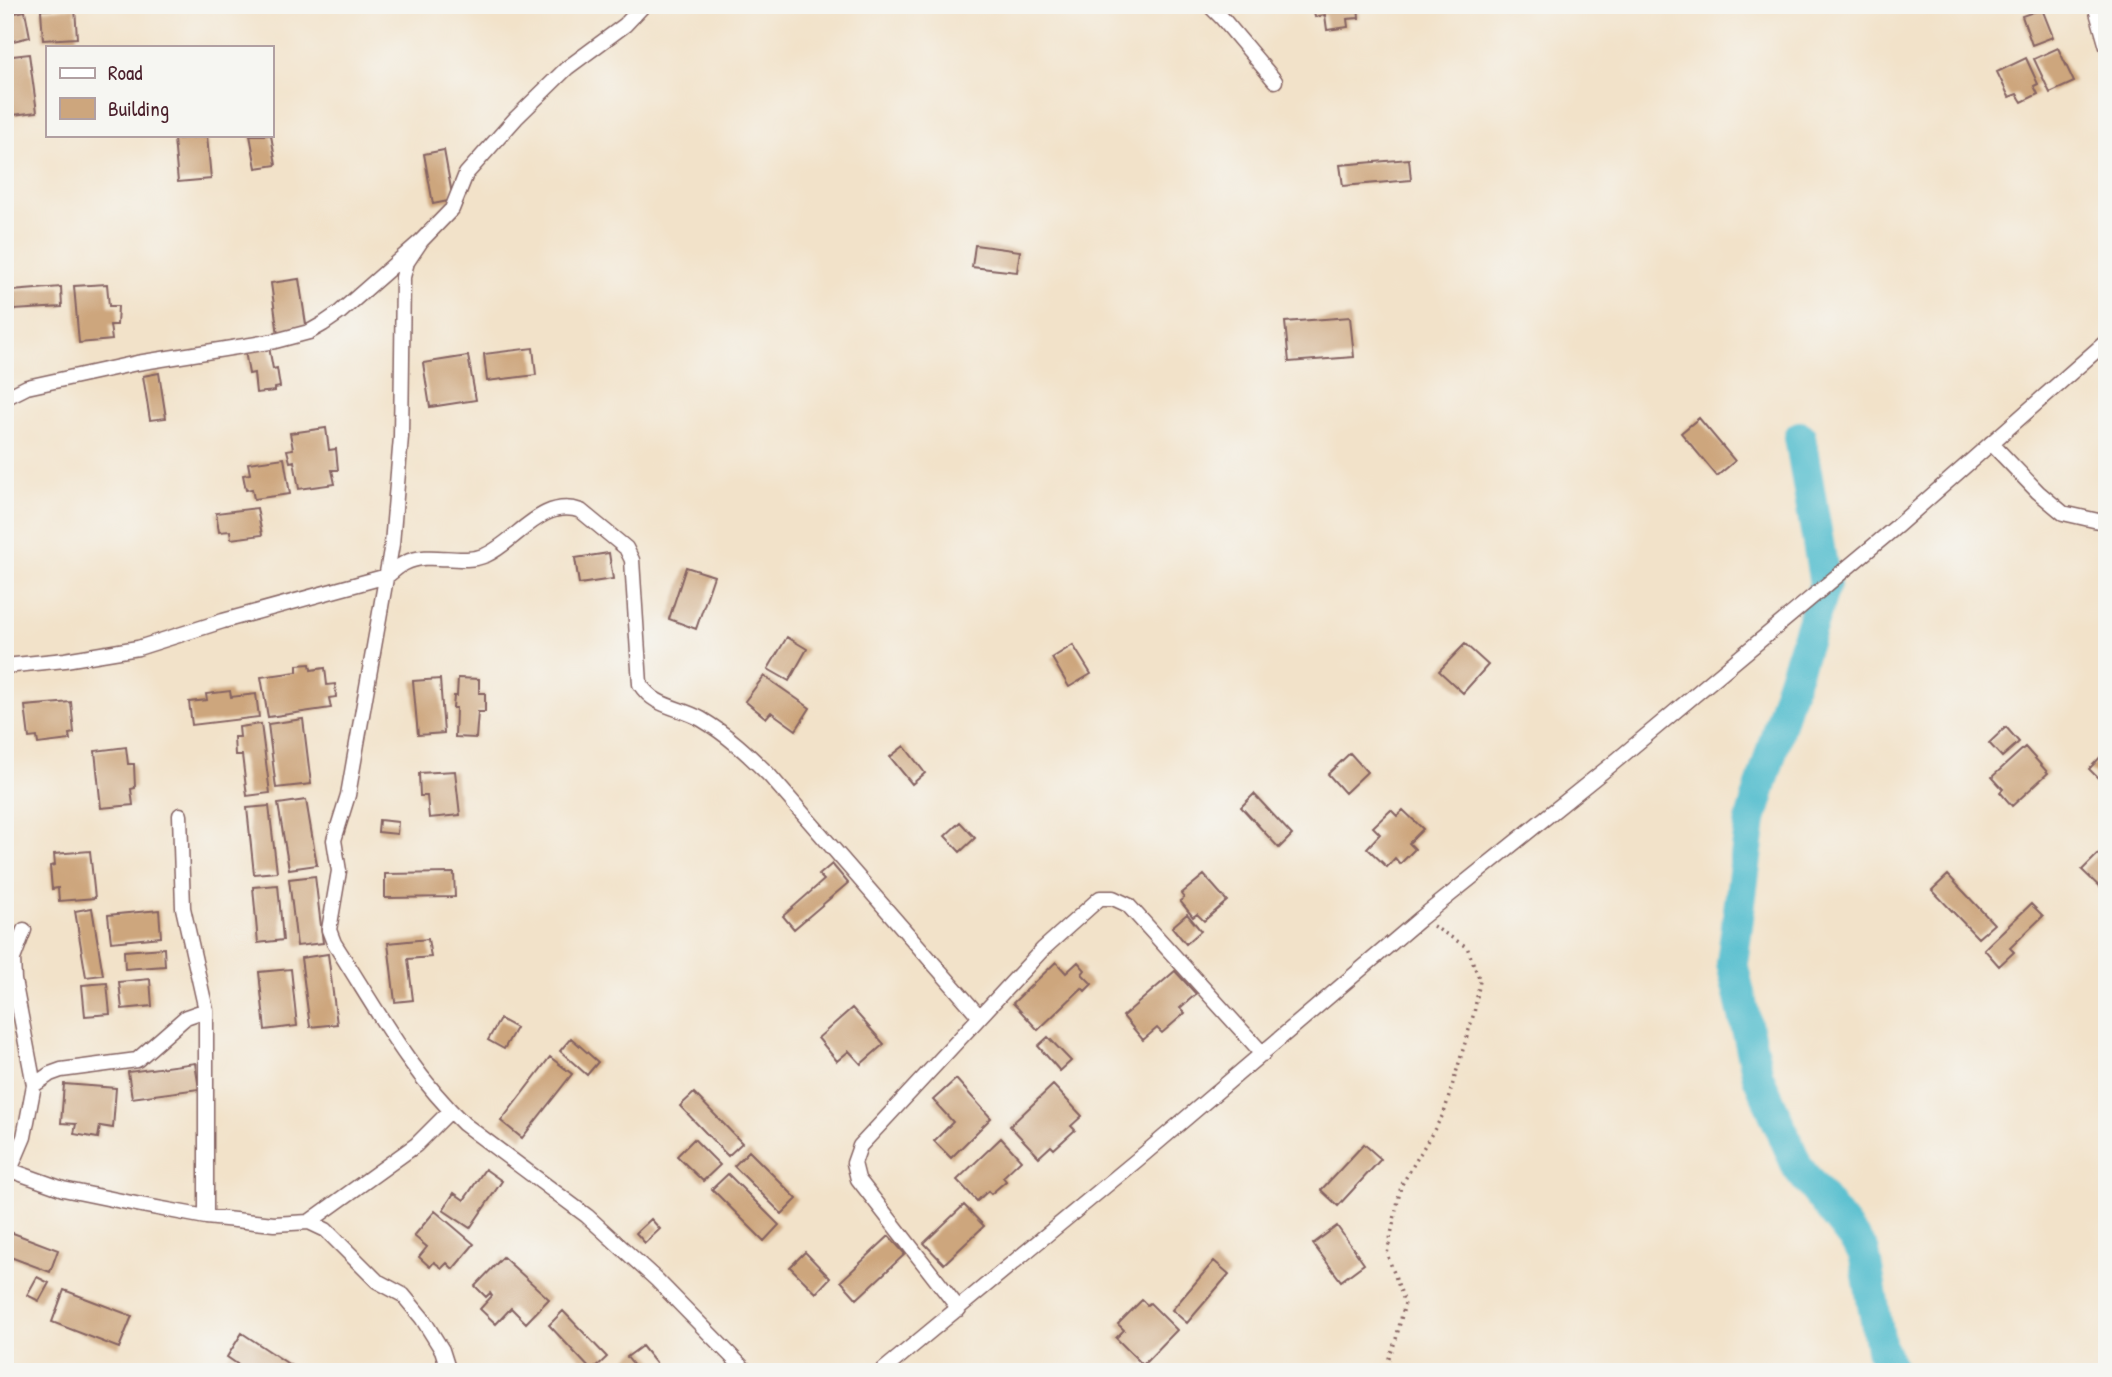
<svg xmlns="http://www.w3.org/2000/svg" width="2112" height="1377" font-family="'Patrick Hand',sans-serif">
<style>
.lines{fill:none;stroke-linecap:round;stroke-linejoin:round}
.river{stroke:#52bdce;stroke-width:32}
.building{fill:#cda67d}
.minor-casing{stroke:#856362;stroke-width:17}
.path{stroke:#856362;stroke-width:3.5;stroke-dasharray:2 5;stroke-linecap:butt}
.minor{stroke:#fff;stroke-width:14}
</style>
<rect width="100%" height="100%" fill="#f6f6f2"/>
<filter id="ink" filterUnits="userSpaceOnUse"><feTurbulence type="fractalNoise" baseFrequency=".0143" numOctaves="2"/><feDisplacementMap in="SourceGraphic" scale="14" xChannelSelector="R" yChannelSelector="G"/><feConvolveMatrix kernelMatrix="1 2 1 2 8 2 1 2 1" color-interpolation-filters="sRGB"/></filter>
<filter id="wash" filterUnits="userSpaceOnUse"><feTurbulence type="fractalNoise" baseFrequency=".00686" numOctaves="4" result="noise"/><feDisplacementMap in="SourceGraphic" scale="28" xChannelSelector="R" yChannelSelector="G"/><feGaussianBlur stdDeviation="1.57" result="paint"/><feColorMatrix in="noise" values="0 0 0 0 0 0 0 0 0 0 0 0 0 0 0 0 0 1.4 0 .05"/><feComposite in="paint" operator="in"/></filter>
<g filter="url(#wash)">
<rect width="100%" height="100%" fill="#f2e2c9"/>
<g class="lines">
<path class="river" d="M1800,437L1825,584L1787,699L1751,820L1732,963L1758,1076L1798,1168L1864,1252L1881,1349L1893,1372"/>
</g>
<g id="blocks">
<path class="building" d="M1313,5H1358L1359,18L1347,19L1348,27L1327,30L1325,15L1315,17Z
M75,8L77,38L43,40L41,10Z
M2042,9L2053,37L2032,45L2022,16Z
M25,11L30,37L5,43V15Z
M2058,48L2074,82L2050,93L2034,59Z
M29,54L37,112L5,116V57Z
M2026,58L2038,84L2034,86L2038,94L2022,102L2017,94L2009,97L1997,72Z
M250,135H271L276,165L256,168Z
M207,136L211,179L178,182L174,139Z
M444,150L453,200L433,204L424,154Z
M1409,159L1411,180L1343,186L1340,165Z
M975,245L1020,251L1017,272L972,267Z
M299,279L307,331L278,335L271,283Z
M107,284L109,306H118L117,325H110L112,340L79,343L74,286Z
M61,287L62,307L14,310L12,291Z
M1350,317L1354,357L1289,362L1285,322Z
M269,347L273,369L277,368L280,387L275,388V391L256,393L254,373L249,374L245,351Z
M533,348L536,375L487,381L484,354Z
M468,356L476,400L430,407L423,363Z
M159,373L166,418L150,420L143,376Z
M1699,418L1735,461L1717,476L1681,433Z
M326,428L329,450L336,449L338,470H332L335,484L299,489L294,461L290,462L287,450L293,449L290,433Z
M284,458L290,494L254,499L252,489L246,490L243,475L250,474L248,463Z
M257,508L262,535L231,539L230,531L219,532L216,513Z
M609,553L613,579L579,584L575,558Z
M686,567L714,576L696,629L669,619Z
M787,637L807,649L789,681L768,669Z
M1465,644L1488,665L1463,693L1439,671Z
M1073,645L1091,674L1069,687L1052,658Z
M310,664L311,670L325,668L327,685L335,684L336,697L329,698L331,708L268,717L261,677L297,672V665Z
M764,676L810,708L796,730L771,712L766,718L745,701Z
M458,678L479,679V693H485V712H478L476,738L455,737L456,708H453L454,696H457Z
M440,679L444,733L418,735L413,681Z
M230,691L231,697L256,694L259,717L192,725L189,702L207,700L206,694Z
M71,702L74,733L69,734L70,740L38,744L37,737L29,738L25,706Z
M303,719L311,784L276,788L268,724Z
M261,724L270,793L247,796L242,755H235L234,737H240L239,727Z
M2006,727L2019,742L2002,757L1989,743Z
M904,746L925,773L912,784L890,757Z
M126,747L128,764H134L135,788L131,789L133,805L101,808L95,751Z
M2025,747L2048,773L2012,806L2000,792L2003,789L1992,777Z
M2107,750V787L2089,769Z
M1350,753L1367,772L1345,793L1328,774Z
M455,771L460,815L429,818L427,796H420L419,773Z
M1254,794L1292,835L1279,848L1241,807Z
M306,800L317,865L289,869L278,804Z
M269,806L277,872L254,874L247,808Z
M1391,810L1397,816L1403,810L1423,829L1409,843L1415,849L1400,864L1395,858L1387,867L1367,848L1380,834L1373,827Z
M379,820L398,822L397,834L378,832Z
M960,822L975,838L960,852L945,836Z
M2107,845V894L2082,870Z
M90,851L95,898L59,901L58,888L52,889L50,866L55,865L54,854Z
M832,864L848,883L794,929L783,916L824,880L819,875Z
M454,873L455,897L385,898V874Z
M1204,875L1227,901L1204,921L1197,914L1193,917L1180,901L1184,898L1181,894Z
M1948,875L1994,924L1978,938L1932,890Z
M315,876L323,943L297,946L289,879Z
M278,885L283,940L258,943L253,887Z
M2031,904L2043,916L2010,948L2014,952L1999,966L1984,949Z
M92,908L103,975L86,977L75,911Z
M159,910L161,937L111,942L108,915Z
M1187,914L1201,931L1186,944L1172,927Z
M428,939L431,957L408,959L413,1000L395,1002L388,943Z
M164,948L165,966L125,969L124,951Z
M328,954L337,1024L310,1027L301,958Z
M1056,962L1066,973L1078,962L1085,970L1082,974L1092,984L1085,991L1082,988L1038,1030L1013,1003Z
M291,969L297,1026L265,1030L259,972Z
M1175,971L1196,994L1180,1008L1185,1013L1162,1033L1157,1028L1143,1040L1123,1016Z
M150,979L152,1006L122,1009L119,982Z
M107,983L110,1014L85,1016L82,985Z
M852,1008L884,1044L861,1064L849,1051L837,1061L818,1038Z
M500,1019L516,1028L504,1049L488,1040Z
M1048,1037L1071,1061L1060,1071L1038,1046Z
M571,1038L598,1062L587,1075L560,1051Z
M550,1057L572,1074L522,1138L501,1121Z
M195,1063L199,1089L132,1098L128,1072Z
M956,1079L991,1118L951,1158L934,1141L953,1122L933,1100Z
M64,1084L116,1088L113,1128L100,1126L98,1138L74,1134L76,1124L61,1123Z
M1053,1085L1082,1116L1071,1126L1075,1130L1054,1149L1051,1146L1039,1157L1010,1126Z
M694,1093L742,1143L728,1156L680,1106Z
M1001,1138L1021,1160L1003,1177L1006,1181L991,1194L988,1191L977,1201L957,1180Z
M694,1139L720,1165L703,1181L677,1156Z
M1364,1144L1381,1159L1338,1206L1321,1190Z
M749,1151L797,1199L782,1214L734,1166Z
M485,1169L502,1181L470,1228L443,1210L454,1193L464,1200Z
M728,1174L779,1225L764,1241L712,1189Z
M964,1205L984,1226L944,1264L924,1243Z
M435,1211L474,1244L453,1269L447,1263L442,1268L434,1262L430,1267L419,1257L427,1247L414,1236Z
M651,1219L660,1229L645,1243L636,1233Z
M1337,1226L1364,1264L1341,1281L1313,1244Z
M5,1230L58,1250L50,1272L5,1255Z
M889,1236L905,1254L857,1299L841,1281Z
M805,1252L830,1278L816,1293L790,1267Z
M503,1257L549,1299L526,1323L511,1308L496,1324L480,1309L492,1296L490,1293L486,1297L475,1286Z
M1214,1261L1229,1274L1187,1323L1172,1310Z
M37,1277L49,1283L39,1301L27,1295Z
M64,1290L132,1316L119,1348L52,1322Z
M1142,1300L1147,1305L1150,1303L1177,1330L1143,1365L1116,1338L1124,1330L1118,1324Z
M563,1311L607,1357L592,1371L549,1325Z
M242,1333L296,1369L294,1372H249L227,1357Z
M642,1346L663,1372H639L627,1357Z"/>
</g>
</g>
<g filter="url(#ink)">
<use href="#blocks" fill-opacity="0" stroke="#856362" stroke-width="2"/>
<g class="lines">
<g class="minor-casing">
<path id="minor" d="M1209,5L1222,18L1275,81
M2095,5L2107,47
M421,241L407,262L403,277L401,437L392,544L348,795L334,840L339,871L329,930L334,943C374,1005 410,1073 464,1124L587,1216L657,1280L747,1372
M5,398L27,387L137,363L275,341L309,332L323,324L339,313L421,241L452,209L466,174L516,118L567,68L625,25L644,5
M1991,443L2038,492L2063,513L2107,523
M5,666L65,660L138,648L223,621L387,576C393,572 398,566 405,563C430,550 460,566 486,555C517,541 542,497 581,511L626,548L632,560L640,684C655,708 678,706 701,719C728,735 748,754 770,776L980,1017
M180,815L183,908L206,1010V1217
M34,1085L50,1074L61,1070L137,1060L186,1017L206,1010
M5,1170H10L63,1189L141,1205L206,1217L274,1224L309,1222L326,1230L377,1281L403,1295L422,1318L442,1350L449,1372
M10,1170L24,1137L34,1085L14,980L13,959L24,930
M309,1222L416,1145L450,1111
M959,1309L858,1179L854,1163L860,1146L1043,949L1100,898H1113L1128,905L1263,1054
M5,1370L11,1372
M881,1372L1137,1160L1421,918L1611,765L1896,527L2107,341"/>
</g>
<path class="path" d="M1384,1372L1396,1339L1405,1303L1387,1254L1401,1186L1444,1113L1474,1013L1480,981L1467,947L1433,926"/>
<use href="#minor" class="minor"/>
</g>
</g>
<rect width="2112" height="1377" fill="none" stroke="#f6f6f2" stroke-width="28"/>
<rect x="46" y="46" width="228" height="91" fill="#f6f6f2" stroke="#b1a0a2" stroke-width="2"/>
<rect x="60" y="68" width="35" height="10" fill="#ffffff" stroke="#b1a0a2" stroke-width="2"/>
<text x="108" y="80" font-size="21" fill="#4a1f2b">Road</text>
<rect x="60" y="98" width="35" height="21" fill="#cda67d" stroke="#b1a0a2" stroke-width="2"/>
<text x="108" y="116" font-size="21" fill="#4a1f2b">Building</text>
</svg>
